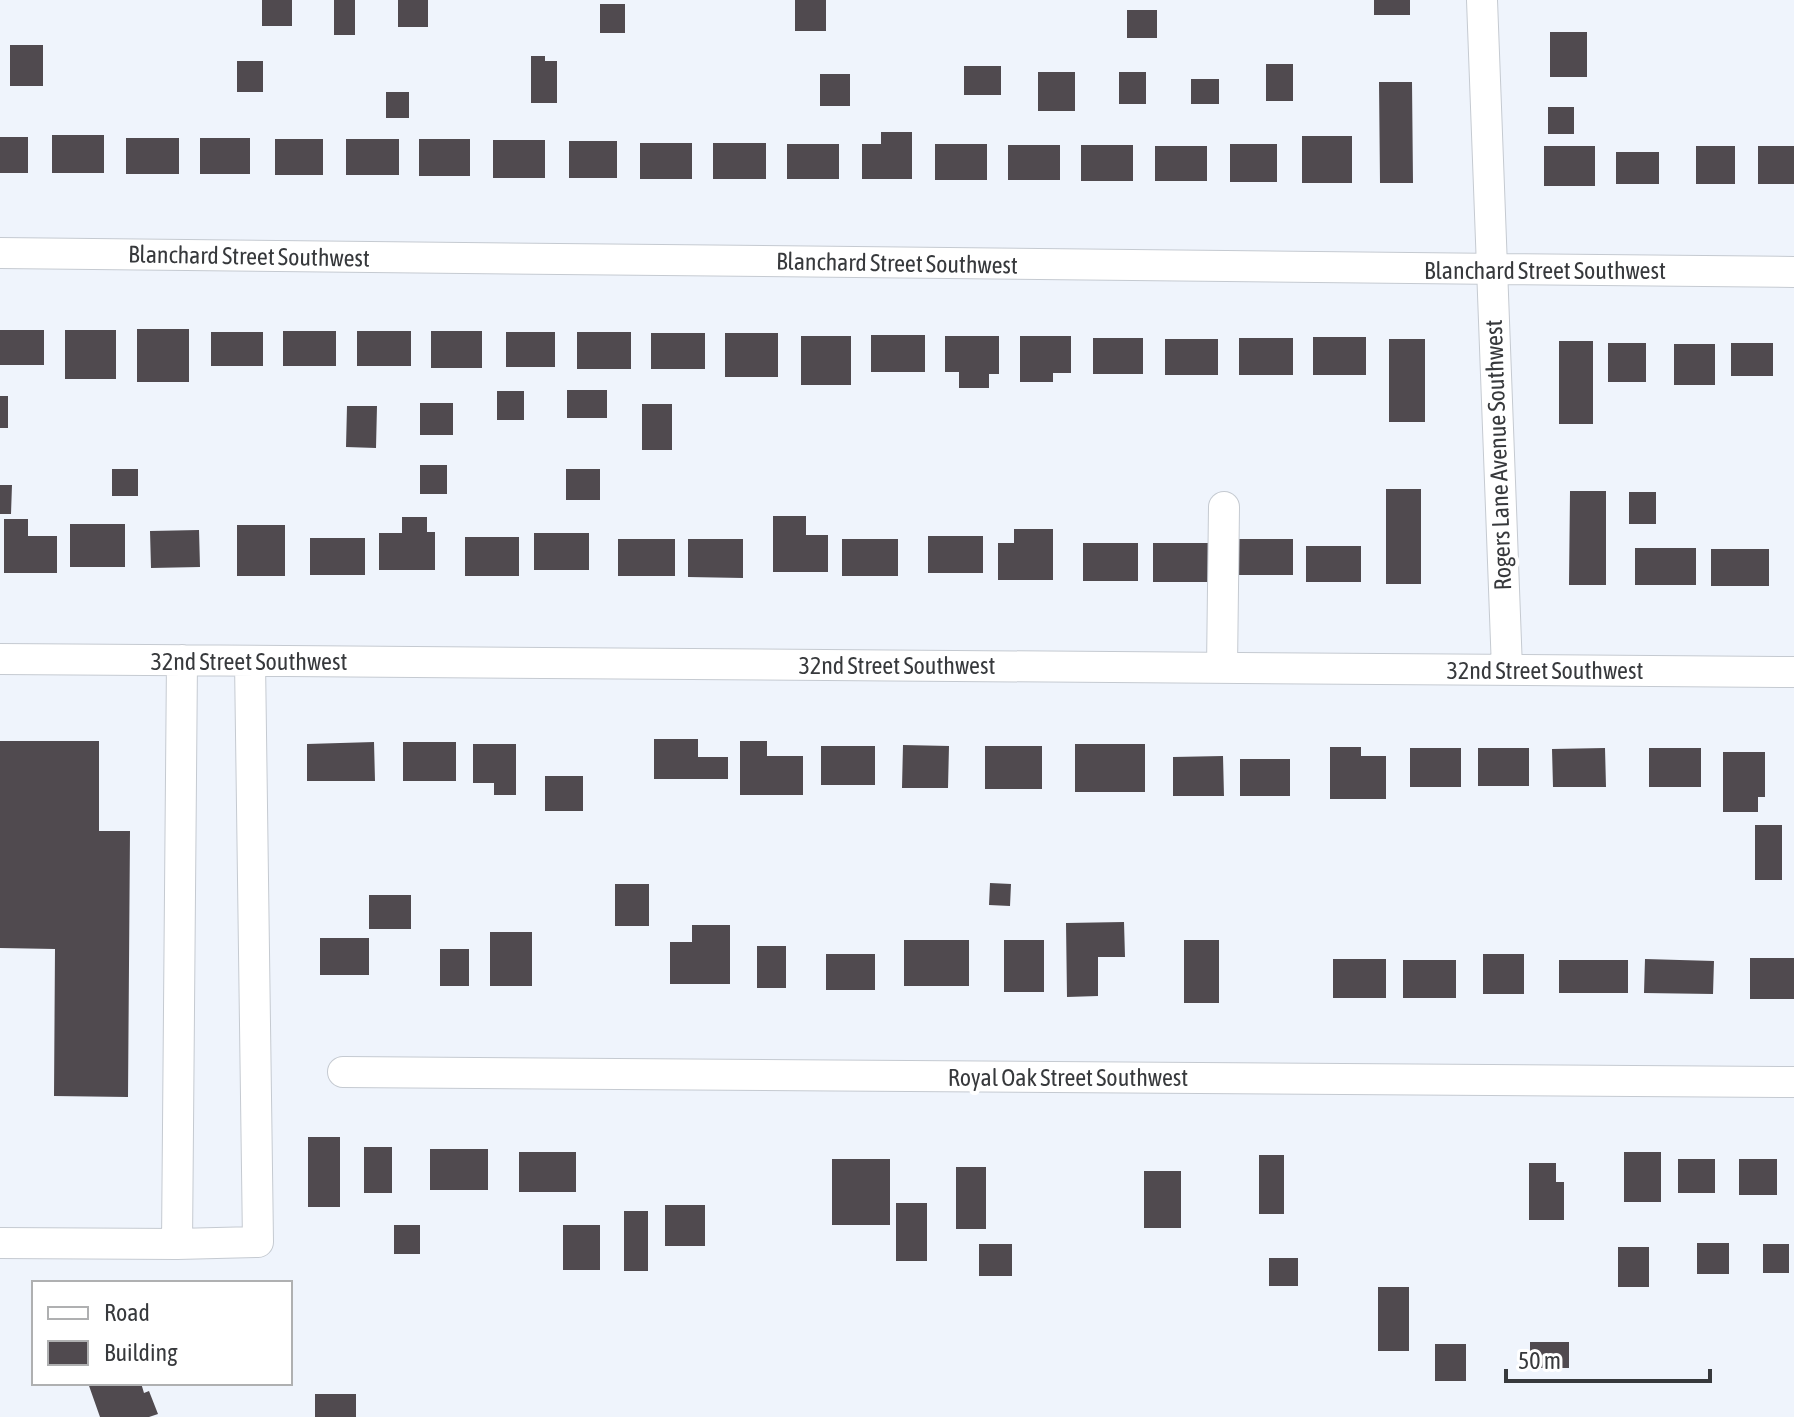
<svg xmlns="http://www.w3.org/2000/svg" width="1794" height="1417" font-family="'Asap Condensed',sans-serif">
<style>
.building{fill:#504a4f}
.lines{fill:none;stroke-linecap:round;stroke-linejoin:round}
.minor-casing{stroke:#c5cad1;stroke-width:32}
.minor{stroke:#fff;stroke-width:30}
.labels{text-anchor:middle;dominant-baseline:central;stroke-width:8;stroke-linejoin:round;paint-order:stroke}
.street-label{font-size:24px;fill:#37393c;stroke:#fff}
</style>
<rect width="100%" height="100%" fill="#eff4fc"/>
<path class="building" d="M262,0H292V26H262Z
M334,0H355V35H334Z
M398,0H428V27H398Z
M795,0H826V31H795Z
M1374,0H1410V15H1374Z
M600,4H625V33H600Z
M1127,10H1157V38H1127Z
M1550,32H1587V77H1550Z
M10,45H43V86H10Z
M531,56H545V61H557V103H531Z
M237,61H263V92H237Z
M1266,64H1293V101H1266Z
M964,66H1001V95H964Z
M1038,72H1075V111H1038Z
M1119,72H1146V104H1119Z
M820,74H850V106H820Z
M1191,79H1219V104H1191Z
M1379,82H1412L1413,183H1380Z
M386,92H409V118H386Z
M1548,107H1574V134H1548Z
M881,132H912V179H862V144H881Z
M52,135H104V173H52Z
M1302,136H1352V183H1302Z
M0,137H28V173H0Z
M126,138H179V174H126Z
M200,138H250V174H200Z
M275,139H323V175H275Z
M346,139H399V175H346Z
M419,139H470V176H419Z
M493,140H545V178H493Z
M569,141H617V178H569Z
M640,143H692V179H640Z
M713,143H766V179H713Z
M787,144H839V179H787Z
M935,144H987V180H935Z
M1230,144H1277V182H1230Z
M1008,145H1060V180H1008Z
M1081,145H1133V181H1081Z
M1155,146H1207V181H1155Z
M1544,146H1595V186H1544Z
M1696,146H1735V184H1696Z
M1758,146H1794V184H1758Z
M1616,152H1659V184H1616Z
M137,329H189V382H137Z
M0,330H44V365H0Z
M65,330H116V379H65Z
M283,331H336V366H283Z
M357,331H411V366H357Z
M431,331H482V368H431Z
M211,332H263V366H211Z
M506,332H555V367H506Z
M577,332H631V369H577Z
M651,333H705V369H651Z
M725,333H778V377H725Z
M871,335H925V372H871Z
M801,336H851V385H801Z
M945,336H999V374H989V388H959V372H945Z
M1020,336H1071V373H1053V382H1020Z
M1313,337H1366V375H1313Z
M1093,338H1143V374H1093Z
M1239,338H1293V375H1239Z
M1165,339H1218V375H1165Z
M1389,339H1425V422H1389Z
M1559,341H1593V424H1559Z
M1608,343H1646V382H1608Z
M1731,343H1773V376H1731Z
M1674,344H1715V385H1674Z
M567,390H607V418H567Z
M497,391H524V420H497Z
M0,396H8V428H0Z
M420,403H453V435H420Z
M642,404H672V450H642Z
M347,406H377L376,448L346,447Z
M420,465H447V494H420Z
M112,469H138V496H112Z
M566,469H600V500H566Z
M0,485H12L11,514H0Z
M1386,489H1421V584H1386Z
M1570,491H1606V585H1569Z
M1629,492H1656V524H1629Z
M773,516H806V535H828V572H773Z
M402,517H427V532H435V570H379V533H402Z
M4,519H28V536H57V573H4Z
M70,524H125V567H70Z
M237,525H285V576H237Z
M1014,529H1053V580H998V543H1014Z
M199,530L200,567L151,568L150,531Z
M534,533H589V570H534Z
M928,536H983V573H928Z
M465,537H519V576H465Z
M310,538H365V575H310Z
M618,539H675V576H618Z
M688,539H743V578L688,577Z
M842,539H898V576H842Z
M1236,539H1293V575H1236Z
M1083,543H1138V581H1083Z
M1153,543H1208V582H1153Z
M1306,546H1361V582H1306Z
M1635,548H1696V585H1635Z
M1711,549H1769V586H1711Z
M654,739H698V757H728V779H654Z
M0,741H99V831H130L128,1097L54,1096L55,949L0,948Z
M740,741H767V756H803V795H740Z
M374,742L375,781H307V744Z
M403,742H456V781H403Z
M473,744H516V795H494V783H473Z
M1075,744H1145V792H1075Z
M903,745L949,746L948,788H902Z
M821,746H875V785H821Z
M985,746H1042V789H985Z
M1330,747H1361V756H1386V799H1330Z
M1410,748H1461V787H1410Z
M1478,748H1529V786H1478Z
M1605,748L1606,787H1553L1552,749Z
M1649,748H1701V787H1649Z
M1723,752H1765V797H1758V812H1723Z
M1223,756L1224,796H1173V757Z
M1240,759H1290V796H1240Z
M545,776H583V811H545Z
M1755,825H1782V880H1755Z
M990,883L1011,884L1010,906L989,905Z
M615,884H649V926H615Z
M369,895H411V929H369Z
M1124,922L1125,957H1098V996L1067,997L1066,923Z
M692,925H730V984H670V942H692Z
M490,932H532V986H490Z
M320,938H369V975H320Z
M904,940H969V986H904Z
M1004,940H1044V992H1004Z
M1184,940H1219V1003H1184Z
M757,946H786V988H757Z
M440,949H469V986H440Z
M826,954H875V990H826Z
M1483,954H1524V994H1483Z
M1750,958H1794V999H1750Z
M1333,959H1386V998H1333Z
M1645,959L1714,961L1713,994L1644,993Z
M1403,960H1456V998H1403Z
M1559,960H1628V993H1559Z
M308,1137H340V1207H308Z
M364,1147H392V1193H364Z
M430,1149H488V1190H430Z
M519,1152H576V1192H519Z
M1624,1152H1661V1202H1624Z
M1259,1155H1284V1214H1259Z
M832,1159H890V1225H832Z
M1678,1159H1715V1193H1678Z
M1739,1159H1777V1195H1739Z
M1529,1163H1556V1182H1564V1220H1529Z
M956,1167H986V1229H956Z
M1144,1171H1181V1228H1144Z
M896,1203H927V1261H896Z
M665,1205H705V1246H665Z
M624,1211H648V1271H624Z
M394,1225H420V1254H394Z
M563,1225H600V1270H563Z
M1697,1243H1729V1274H1697Z
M979,1244H1012V1276H979Z
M1763,1244H1789V1273H1763Z
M1618,1247H1649V1287H1618Z
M1269,1258H1298V1286H1269Z
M1378,1287H1409V1351H1378Z
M1530,1342H1569V1368H1530Z
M1435,1344H1466V1381H1435Z
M88,1383H141L144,1393L149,1391L158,1414L149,1417H100Z
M315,1394H356V1417H315Z"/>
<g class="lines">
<g class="minor-casing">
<path id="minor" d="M1482,0L1507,669
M0,253L1794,272
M0,659L1794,672
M1222,668L1224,507
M343,1072L1794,1082
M0,1243L177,1244L182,660
M177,1244L258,1242L250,661"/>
</g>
<use href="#minor" class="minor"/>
</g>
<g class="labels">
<g class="street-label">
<text transform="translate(249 256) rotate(1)">Blanchard Street Southwest</text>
<text transform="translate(897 263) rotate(1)">Blanchard Street Southwest</text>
<text x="1545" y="270">Blanchard Street Southwest</text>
<text transform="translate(1498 455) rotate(-92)">Rogers Lane Avenue Southwest</text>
<text x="249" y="661">32nd Street Southwest</text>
<text x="897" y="665">32nd Street Southwest</text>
<text x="1545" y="670">32nd Street Southwest</text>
<text x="1068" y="1077">Royal Oak Street Southwest</text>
</g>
</g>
<rect x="32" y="1281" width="260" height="104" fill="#ffffff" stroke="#afb0b1" stroke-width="2"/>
<rect x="48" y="1307" width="40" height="12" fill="#ffffff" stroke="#afb0b1" stroke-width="2"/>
<text x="104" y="1321" font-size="24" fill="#37393c">Road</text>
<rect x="48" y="1341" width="40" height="24" fill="#504a4f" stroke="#afb0b1" stroke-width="2"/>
<text x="104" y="1361" font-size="24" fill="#37393c">Building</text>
<path d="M1506 1369v12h204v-12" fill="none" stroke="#37393c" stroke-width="4"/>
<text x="1518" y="1369" font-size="24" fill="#37393c" stroke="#ffffff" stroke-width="6" paint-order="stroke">50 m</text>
</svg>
